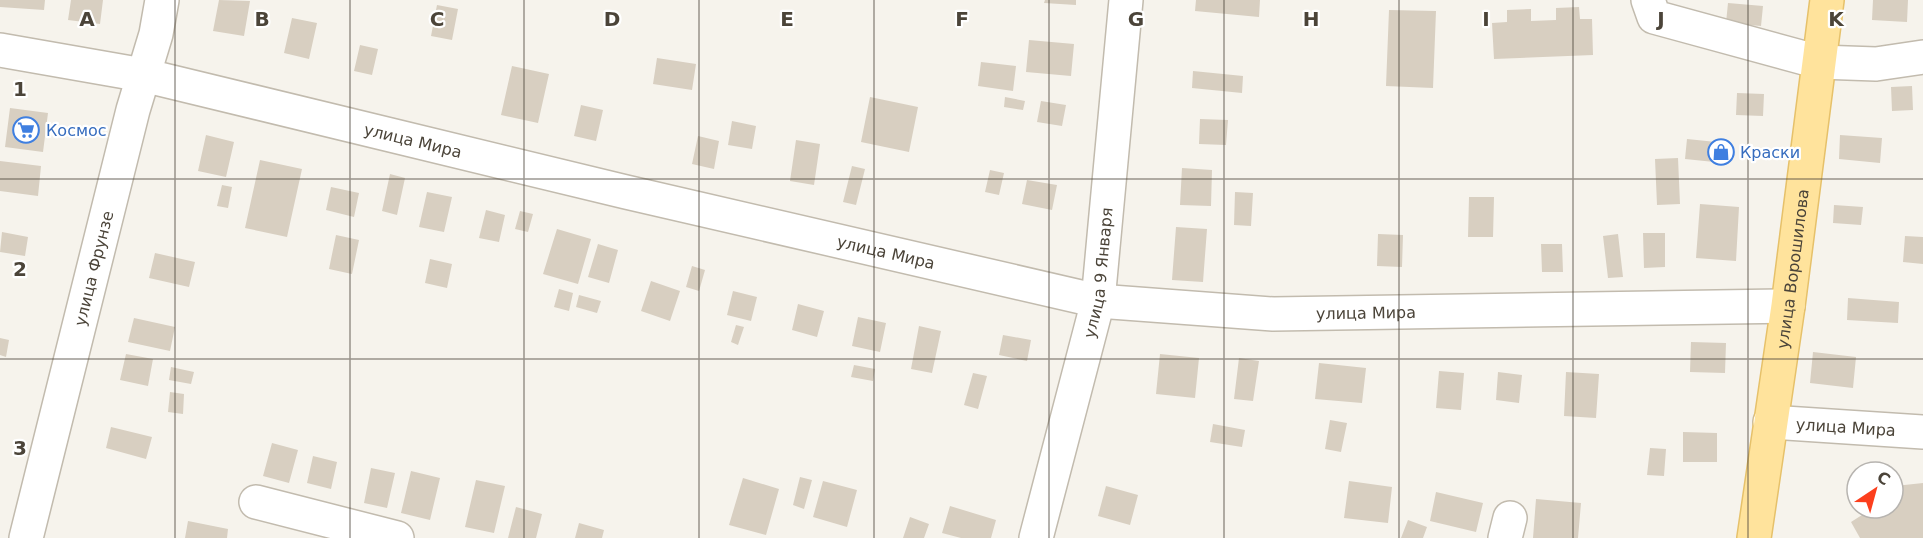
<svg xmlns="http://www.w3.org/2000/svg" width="1923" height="538" font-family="'DejaVu Sans',sans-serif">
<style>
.building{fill:#d8cfc1}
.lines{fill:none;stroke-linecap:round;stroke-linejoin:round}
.minor-casing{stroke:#c2bbae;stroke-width:36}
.major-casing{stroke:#e6c16a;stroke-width:36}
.minor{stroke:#fff;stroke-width:33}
.major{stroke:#ffe39c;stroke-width:33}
.grid{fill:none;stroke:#4b4439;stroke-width:1.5;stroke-opacity:0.55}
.labels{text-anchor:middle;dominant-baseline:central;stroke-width:4.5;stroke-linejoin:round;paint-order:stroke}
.shop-label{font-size:16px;fill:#366cbe;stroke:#fff;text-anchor:start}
.street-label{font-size:16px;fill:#4b4439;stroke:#fff}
.grid-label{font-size:20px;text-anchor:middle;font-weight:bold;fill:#4b4439;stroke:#fff;stroke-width:4.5;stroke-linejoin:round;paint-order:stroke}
</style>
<rect width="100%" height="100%" fill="#f6f3ec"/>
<path class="building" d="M0,0H45L44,10L0,7Z
M71,0H103L100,24L68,20Z
M219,0L250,1L244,36L213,31Z
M1045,0H1076V5L1044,3Z
M1196,0H1260L1259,17L1195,11Z
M1873,0H1908L1907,22L1872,20Z
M1728,3L1763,6L1761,26L1726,23Z
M437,5L458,9L452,40L431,36Z
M1579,7L1580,19H1592L1593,55L1494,59L1492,23L1507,22V10L1531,9V21L1556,20V8Z
M1389,10L1436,11L1433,88L1386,86Z
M292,18L317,23L309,59L284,53Z
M1029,40L1074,44L1071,76L1026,72Z
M360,45L378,49L372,75L354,71Z
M657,58L696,64L692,90L653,84Z
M981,62L1016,66L1013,91L978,86Z
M512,66L549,74L538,123L501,115Z
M1193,71L1243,76L1242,93L1192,88Z
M1912,86L1913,110L1892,111L1891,87Z
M1737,93L1764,94L1763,116L1736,115Z
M870,97L918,107L909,152L861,142Z
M1005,97L1025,101L1023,110L1004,107Z
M1041,101L1066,105L1062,126L1037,122Z
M581,105L603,110L596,141L574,136Z
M10,108L48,113L43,152L5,147Z
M1200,119L1228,120L1226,145L1199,144Z
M732,121L756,126L752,149L728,145Z
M206,135L234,142L226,177L198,171Z
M1840,135L1882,138L1880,163L1839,159Z
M698,136L719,141L714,169L692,164Z
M1687,139L1726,143L1724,163L1685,159Z
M796,140L820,144L814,185L790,181Z
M1678,158L1680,204L1657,205L1655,159Z
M260,160L302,169L287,237L245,228Z
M0,161L41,166L38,196L0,191Z
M852,166L865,169L856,205L843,202Z
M1182,168L1212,170L1211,206L1180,205Z
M990,170L1004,173L999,195L985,192Z
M390,174L405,178L397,215L382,211Z
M1027,180L1057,185L1052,210L1022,204Z
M222,185L232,187L228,208L217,206Z
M331,187L359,193L354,217L326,210Z
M427,192L452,197L444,232L419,227Z
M1235,192L1253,193L1251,226L1234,225Z
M1469,197H1494L1493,237H1468Z
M1700,204L1739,207L1736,261L1696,258Z
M1834,205L1863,207L1861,225L1833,223Z
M486,210L505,215L499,242L479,238Z
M520,211L533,214L528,232L515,229Z
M1176,227L1207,229L1203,282L1172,280Z
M557,229L591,239L578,284L543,274Z
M2,232L28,237L25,256L0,252Z
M1643,233H1665V267L1644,268Z
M1378,234L1403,235L1402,267L1377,266Z
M1618,234L1623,277L1608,278L1603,236Z
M336,235L359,240L352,274L329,269Z
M1905,236L1923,237V264L1903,262Z
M598,244L618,250L609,283L588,277Z
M1541,244H1562L1563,272H1542Z
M155,253L195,262L189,287L149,278Z
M430,259L452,264L447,288L425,283Z
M692,266L705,270L699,291L686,287Z
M651,281L680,291L670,321L641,311Z
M559,289L573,293L569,311L554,307Z
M733,291L757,297L751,321L727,315Z
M579,295L601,301L597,313L576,307Z
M1848,298L1899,302L1898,323L1847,320Z
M798,304L824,311L817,337L792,330Z
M858,317L886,323L880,352L852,346Z
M134,318L175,327L170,351L128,342Z
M736,325L744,327L738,345L731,342Z
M919,326L941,331L932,373L911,369Z
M1003,335L1031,340L1027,361L999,355Z
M0,338L9,340L6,357L0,355Z
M1691,342L1726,343L1725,373L1690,372Z
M1813,352L1856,357L1853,388L1810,383Z
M126,354L153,359L148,386L120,380Z
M1160,354L1199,358L1195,398L1156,394Z
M1239,358L1259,361L1253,401L1234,399Z
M1319,363L1366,368L1362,403L1315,399Z
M854,365L875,369L873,381L851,377Z
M171,367L194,372L191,384L169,380Z
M1439,371L1464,373L1461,410L1436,408Z
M1498,372L1522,375L1519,403L1496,400Z
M1566,372L1599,374L1596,418L1564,416Z
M973,373L987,376L978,409L964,405Z
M170,392L184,394L183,414L168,412Z
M1330,420L1347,423L1341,452L1325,449Z
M1213,424L1245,430L1242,447L1210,442Z
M111,427L152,437L146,459L106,448Z
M1683,432L1717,433V462H1683Z
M272,443L298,450L289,483L263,476Z
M1650,448L1666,449L1664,476L1647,475Z
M313,456L337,462L331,489L307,483Z
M371,468L395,473L387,508L364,503Z
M411,471L440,478L430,520L401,513Z
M800,477L812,480L804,509L793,505Z
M743,478L779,489L766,535L729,525Z
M476,480L505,486L494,533L465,527Z
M823,481L857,490L847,527L813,517Z
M1349,481L1392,487L1388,523L1344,518Z
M1923,483V538H1860L1851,522L1873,508H1893V489L1895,486Z
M1106,486L1138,495L1130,525L1098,516Z
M1436,492L1483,503L1476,532L1430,521Z
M1536,499L1581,503L1578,538H1533Z
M950,506L996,520L991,538H961L942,533Z
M516,507L542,514L536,538H508Z
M910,517L929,524L924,538H903Z
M1408,520L1427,527L1423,538H1401Z
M188,521L228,529L227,538H185Z
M579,523L604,530L602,538H575Z"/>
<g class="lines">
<g class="minor-casing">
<g id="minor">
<path d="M1648,0L1654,17L1819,62L1876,64L1923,57"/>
<path id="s1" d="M0,50L143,75L626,192L1098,301L1273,314L1788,306"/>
<path id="s2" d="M1770,422L1923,432"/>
<path d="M256,502L397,538"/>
<path id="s3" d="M26,538L133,110L156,34L162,0"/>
<path id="s4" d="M1036,538L1098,301L1126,0"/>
<path d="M1505,538L1510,518"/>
</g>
</g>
<g class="major-casing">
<g id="major">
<path id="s5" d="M1754,538L1788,306L1827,0"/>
</g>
</g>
<use href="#minor" class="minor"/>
<use href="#major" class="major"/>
</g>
<path class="grid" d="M175,0V538M350,0V538M524,0V538M699,0V538M874,0V538M1049,0V538M1224,0V538M1399,0V538M1573,0V538M1748,0V538M0,179H1923M0,359H1923"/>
<defs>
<g id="supermarket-ring" transform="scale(1.35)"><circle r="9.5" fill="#fff" stroke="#3f7fe0" stroke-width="1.5"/><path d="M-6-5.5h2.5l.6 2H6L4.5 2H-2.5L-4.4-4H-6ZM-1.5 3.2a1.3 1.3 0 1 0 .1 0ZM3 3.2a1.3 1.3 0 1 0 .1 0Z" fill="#3f7fe0"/></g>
<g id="shop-ring" transform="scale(1.35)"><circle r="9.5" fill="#fff" stroke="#3f7fe0" stroke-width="1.5"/><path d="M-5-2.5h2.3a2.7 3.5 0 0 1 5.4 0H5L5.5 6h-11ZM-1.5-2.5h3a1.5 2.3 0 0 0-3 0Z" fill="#3f7fe0"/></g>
</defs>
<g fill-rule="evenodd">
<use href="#supermarket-ring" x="26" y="130"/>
<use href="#shop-ring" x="1721" y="152"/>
</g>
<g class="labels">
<g class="shop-label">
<text x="46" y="130">Космос</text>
<text x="1740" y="152">Краски</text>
</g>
<g class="street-label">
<text stroke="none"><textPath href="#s1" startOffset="423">улица Мира</textPath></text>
<text stroke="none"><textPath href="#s1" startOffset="909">улица Мира</textPath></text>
<text stroke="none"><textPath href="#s3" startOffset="278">улица Фрунзе</textPath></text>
<text stroke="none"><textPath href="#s5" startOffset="272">улица Ворошилова</textPath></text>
<text stroke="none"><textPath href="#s4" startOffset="273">улица 9 Января</textPath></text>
<text stroke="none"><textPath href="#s1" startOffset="1395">улица Мира</textPath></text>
<text stroke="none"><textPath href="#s2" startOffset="76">улица Мира</textPath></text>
</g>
</g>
<g class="grid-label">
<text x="87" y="26">A</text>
<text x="262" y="26">B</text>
<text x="437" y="26">C</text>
<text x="612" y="26">D</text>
<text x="787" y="26">E</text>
<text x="962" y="26">F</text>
<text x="1136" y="26">G</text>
<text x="1311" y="26">H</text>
<text x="1486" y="26">I</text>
<text x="1661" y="26">J</text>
<text x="1836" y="26">K</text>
<text x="20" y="96">1</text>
<text x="20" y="276">2</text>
<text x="20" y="455">3</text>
</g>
<g transform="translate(1875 490) rotate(36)"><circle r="28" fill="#ffffff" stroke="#b7b4b0" stroke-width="1.5"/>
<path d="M0-4.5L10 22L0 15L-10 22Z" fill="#fc3f1d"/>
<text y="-9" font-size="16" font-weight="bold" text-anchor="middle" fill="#4b4439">С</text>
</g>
</svg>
